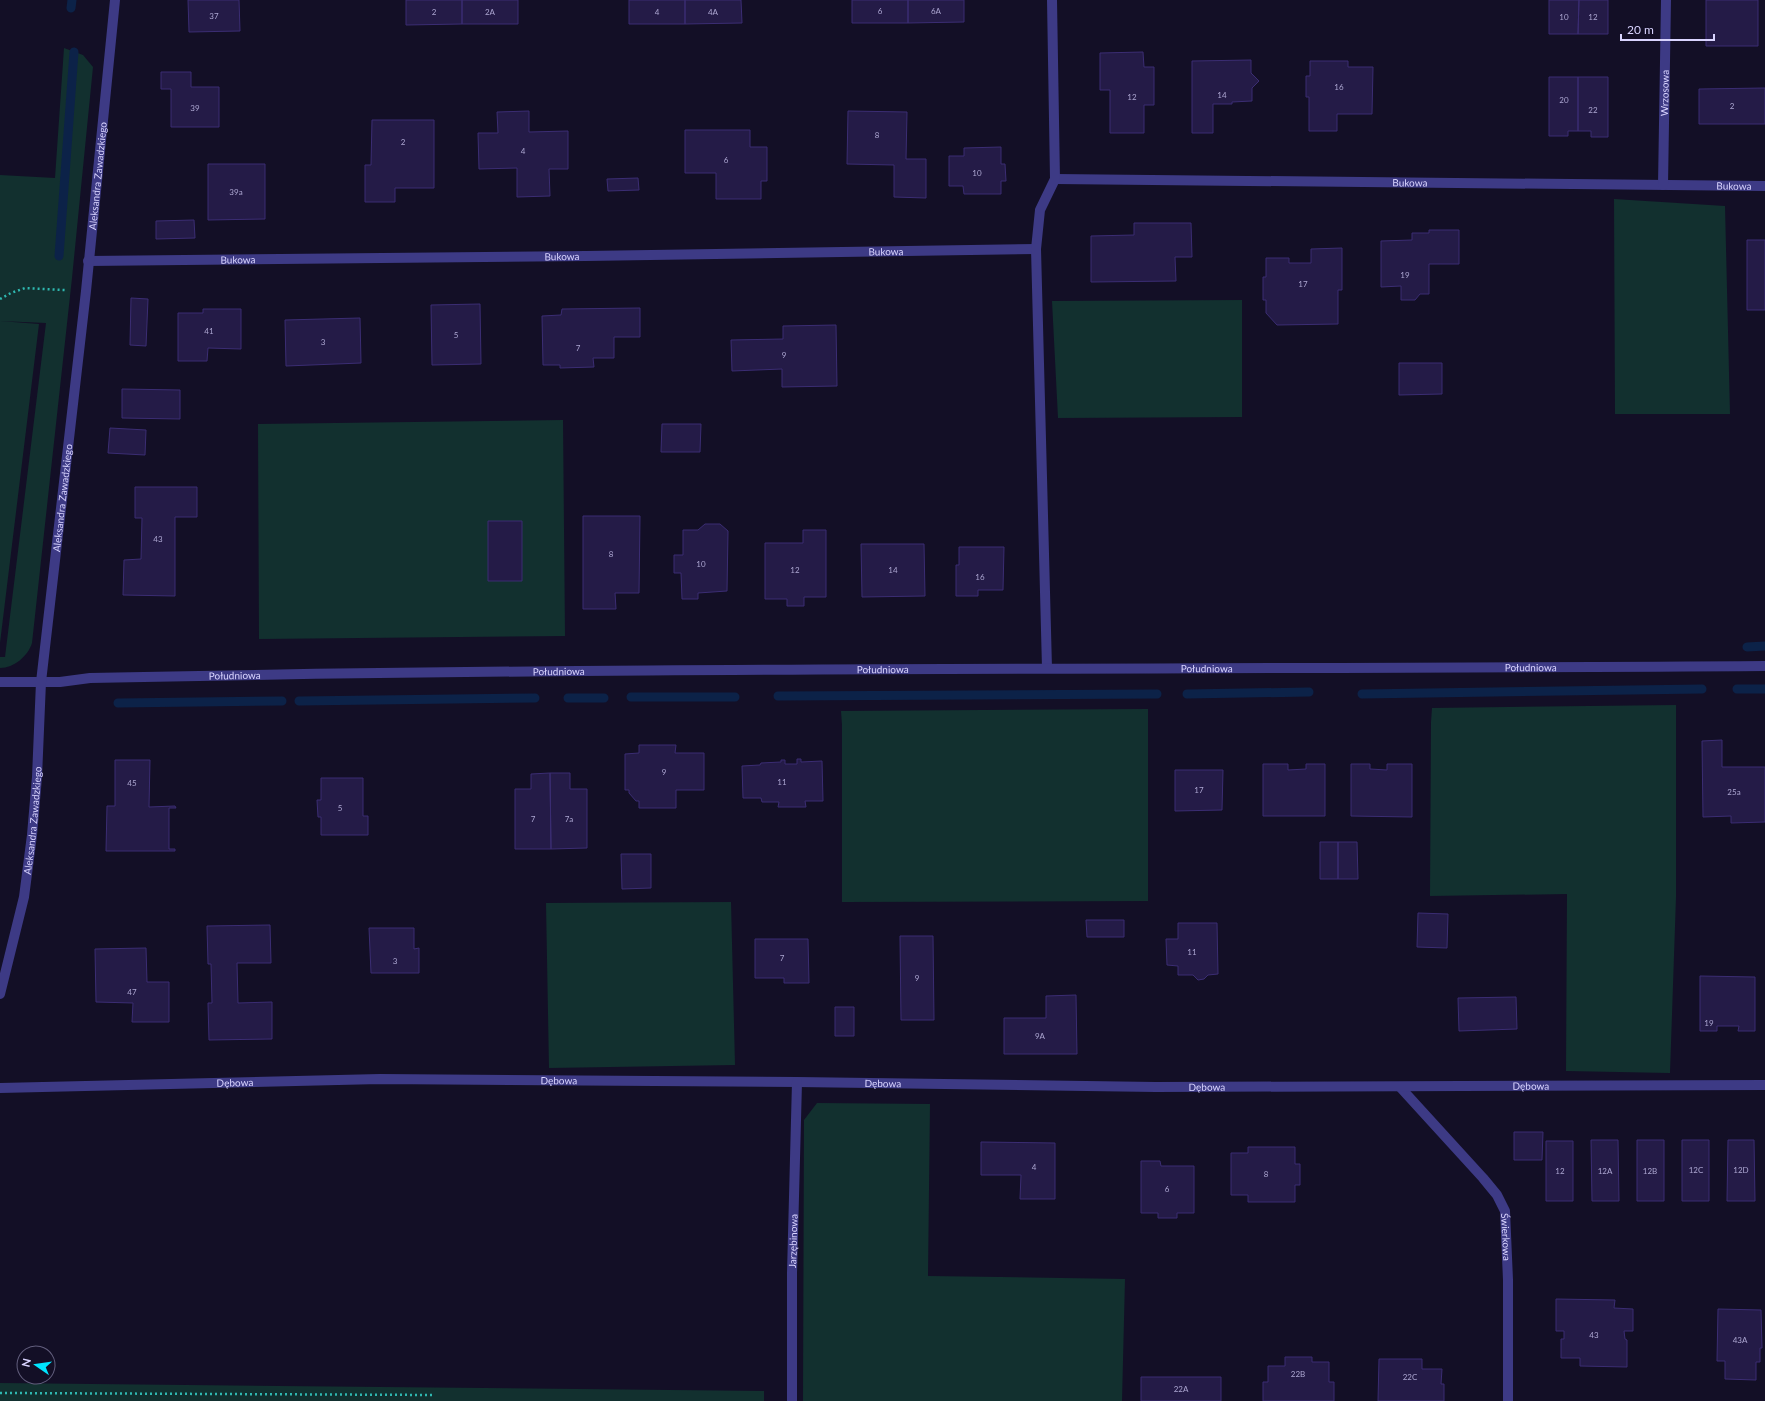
<svg xmlns="http://www.w3.org/2000/svg" width="1765" height="1401" font-family="Lato,sans-serif">
<style>
.green{fill:#12302f}
.lines{fill:none;stroke-linecap:round;stroke-linejoin:round}
.stream{stroke:#0c2248;stroke-width:9}
.building{fill:#241b47;stroke:#3b2d73}
.path{stroke:#2fb8b0;stroke-width:2.5;stroke-dasharray:2 3;stroke-linecap:butt}
.minor{stroke:#3d3a85;stroke-width:10}
.labels{text-anchor:middle;dominant-baseline:central;stroke-width:3.5;stroke-linejoin:round;paint-order:stroke}
.number-label{font-size:8px;fill:#aca6d1}
.street-label{font-size:10px;fill:#d9d4ff;stroke:#130f26}
</style>
<rect width="100%" height="100%" fill="#130f26"/>
<path class="green" d="M64,48L83,55L93,67L72,278L32,643C28,656 14,668 0,668V657H5L46,323L0,321V175L55,178Z
M1614,199L1725,206L1730,414H1615Z
M1242,300V417L1058,418L1052,301Z
M0,321L39,324L0,643Z
M563,420L565,636L259,639L258,424Z
M1676,705V897L1670,1073L1566,1071L1567,894L1430,896L1431,722L1432,708Z
M1148,709V901L842,902V725L841,711Z
M731,902L735,1065L549,1068L546,903Z
M817,1103L930,1104L928,1276L1125,1279L1122,1401H803L804,1120Z
M0,1383L764,1391V1401H0Z"/>
<g class="lines">
<path class="stream" d="M71,8L72,0
M59,256L74,52
M1747,647L1765,646
M1737,689H1765
M1187,694L1309,692
M1362,694L1702,689
M778,696L1157,694
M631,697H735
M568,698H604
M299,701L535,698
M118,703L282,701"/>
</g>
<path class="building" d="M188,0H239L240,31L189,32Z
M406,0H462V24L406,25Z
M462,0H518V24H462Z
M629,0H685V24H629Z
M685,0H741L742,23L685,24Z
M852,0H908V23H852Z
M908,0H964V22L908,23Z
M1549,0H1579L1578,34H1549Z
M1579,0H1608V34H1578Z
M1706,0H1758V46H1706Z
M1143,52L1144,67H1154V105H1144V133H1110V90H1100V53Z
M1251,60V73L1259,81L1252,88V101L1232,102V104H1213V133H1192V61Z
M1310,61H1348V67H1373L1372,114H1337V131H1309V97H1306V76H1310Z
M161,72H191V87H219V127H171V89H161Z
M1549,77H1578V131H1568V136H1549Z
M1578,77H1608V137H1591V131H1578Z
M1765,88V124H1699V89Z
M529,111V132L568,131V169H549L550,196L517,197V168L479,169L478,133H498L497,112Z
M848,111L907,112L906,159H926V198L894,197V165L847,164Z
M372,120H434V188H395V202H365V165H371Z
M685,130H750V147H767V181H761V199H716V173H685Z
M1001,147V164H1005L1006,181H1001V194H964L963,186H949V156H964V148Z
M208,164H265V219L208,220Z
M638,178L639,190L608,191L607,179Z
M194,220L195,238L156,239V221Z
M1134,223H1191L1192,257H1175L1176,281L1091,282V236L1134,235Z
M1429,230H1459V264H1429V294H1420L1415,300H1401V286L1381,287V241L1412,240V233H1429Z
M1747,240H1765V310H1747Z
M1342,248V290H1338V324L1277,325L1266,313V300H1263V277H1266V258H1289V263H1311V249Z
M131,298L148,299L146,346L130,345Z
M480,304L481,364L432,365L431,305Z
M640,308V337H614V358H593L594,367L560,368V365H543L542,316L561,315L562,309Z
M203,309H241V349L208,348L207,361H178V313H203Z
M360,318L361,363L286,366L285,320Z
M836,325L837,386L782,387V369L732,371L731,340L783,339V326Z
M1399,363H1442V394L1399,395Z
M122,389L180,390V419L122,418Z
M662,424H701L700,452H661Z
M110,428L146,430L145,455L108,453Z
M135,487H197V517H175V596L123,595L124,560L141,559L142,518H135Z
M583,516H640L639,593H615L616,609H583Z
M488,521H522V581H488Z
M705,524H720L728,531L727,591L698,593V599H682L681,573H674V555H683V530H698Z
M803,530H826V597H804V606H787V599H765V543H803Z
M861,544H924L925,596L862,597Z
M959,547H1004L1003,590H978V596H956V565H959Z
M1722,740V767H1765V822L1731,823V816L1703,817L1702,741Z
M639,745H676L675,753H704V790H676V808H639V801H636L629,793V790H625V754L639,753Z
M797,759H801V762L822,761L823,801H805L806,807H778L779,802H762L761,798H743L742,766L760,765L761,763L781,762V760H785V764H797Z
M115,760H150L149,807L175,806L176,808H169V849H175V851H106L107,806H115Z
M1263,764H1288V770L1306,769V764H1325V816H1263Z
M1351,764H1370V769L1387,770V764H1412V817L1351,816Z
M1175,770H1223L1222,810L1175,811Z
M550,773L551,849H515V789H531V774Z
M550,773H570V789H587V848L551,849Z
M321,778H363V816H368V835H321V817H318L317,800H321Z
M1320,842H1338V879H1320Z
M1338,842H1357L1358,879H1338Z
M621,854H651V888L622,889Z
M1418,913L1448,914L1447,948L1417,947Z
M1086,920H1124V937H1087Z
M1178,923H1217L1218,974L1208,975L1204,979L1198,980L1193,975H1178V966L1167,965L1166,939H1178Z
M270,925L271,963H237L238,1003L272,1002V1039L209,1040L208,1003H212L211,964H208L207,926Z
M369,928H414V949L419,948V973H371Z
M900,936H933L934,1020H901Z
M755,939H808L809,983H784V978H755Z
M146,948L147,982H169V1022H132L133,1003L96,1002L95,949Z
M1700,976L1755,977V1031H1738L1739,1026H1717V1031H1700Z
M1076,995L1077,1054H1004V1018H1046V996Z
M1516,997L1517,1029L1459,1031L1458,998Z
M835,1007H854V1036H835Z
M1514,1132H1543L1542,1160H1514Z
M1591,1140H1618L1619,1201H1592Z
M1637,1140H1664V1201H1637Z
M1682,1140H1709V1201H1682Z
M1728,1140H1754L1755,1201H1727Z
M1546,1141H1573V1201H1546Z
M981,1142L1055,1143V1199H1020L1021,1175H981Z
M1248,1147H1295V1164H1300V1185H1295V1202H1248V1195H1231V1153H1248Z
M1141,1161H1160L1161,1166H1194V1213H1177V1218H1158V1213H1141Z
M1556,1299L1615,1300L1614,1308L1633,1309V1331H1624L1625,1339L1627,1340V1367L1580,1366V1358H1561V1339H1564V1331H1556Z
M1718,1309L1761,1310L1762,1348H1760V1362H1756V1380L1725,1379V1361H1717Z
M1285,1357H1312V1362H1329V1382H1334V1401H1263V1382H1268V1366H1285Z
M1379,1359H1422V1369H1442L1441,1384H1444V1401H1378Z
M1141,1377H1221V1401H1141Z"/>
<g class="lines">
<path class="path" d="M0,299L11,293L25,288L65,290
M0,1393L435,1395"/>
<g class="minor">
<path id="s1" d="M1055,179L1765,186"/>
<path id="s2" d="M1663,185L1666,0"/>
<path id="s3" d="M88,261L586,256L1036,249"/>
<path d="M1047,668L1036,249L1040,210L1055,179L1052,0"/>
<path id="s4" d="M0,682H60L90,678C649,666 1207,670 1765,666"/>
<path id="s5" d="M0,994L24,897L32,835L37,777L41,682L86,291L115,0"/>
<path id="s6" d="M1400,1087L1483,1178L1497,1195L1505,1211L1508,1280V1401"/>
<path id="s7" d="M0,1088L380,1079L797,1082L1156,1087L1765,1085"/>
<path id="s8" d="M792,1401V1273L797,1082"/>
</g>
</g>
<g class="labels">
<g class="number-label">
<text x="880" y="11">6</text>
<text x="936" y="11">6A</text>
<text x="434" y="12">2</text>
<text x="490" y="12">2A</text>
<text x="657" y="12">4</text>
<text x="713" y="12">4A</text>
<text x="214" y="16">37</text>
<text x="1564" y="17">10</text>
<text x="1593" y="17">12</text>
<text x="1339" y="87">16</text>
<text x="1222" y="95">14</text>
<text x="1132" y="97">12</text>
<text x="1564" y="100">20</text>
<text x="1732" y="106">2</text>
<text x="195" y="108">39</text>
<text x="1593" y="110">22</text>
<text x="877" y="135">8</text>
<text x="403" y="142">2</text>
<text x="523" y="151">4</text>
<text x="726" y="160">6</text>
<text x="977" y="173">10</text>
<text x="236" y="192">39a</text>
<text x="1405" y="275">19</text>
<text x="1303" y="284">17</text>
<text x="209" y="331">41</text>
<text x="456" y="335">5</text>
<text x="323" y="342">3</text>
<text x="578" y="348">7</text>
<text x="784" y="355">9</text>
<text x="158" y="539">43</text>
<text x="611" y="554">8</text>
<text x="701" y="564">10</text>
<text x="795" y="570">12</text>
<text x="893" y="570">14</text>
<text x="980" y="577">16</text>
<text x="664" y="772">9</text>
<text x="782" y="782">11</text>
<text x="132" y="783">45</text>
<text x="1199" y="790">17</text>
<text x="1734" y="792">25a</text>
<text x="340" y="808">5</text>
<text x="533" y="819">7</text>
<text x="569" y="819">7a</text>
<text x="1192" y="952">11</text>
<text x="782" y="958">7</text>
<text x="395" y="961">3</text>
<text x="917" y="978">9</text>
<text x="132" y="992">47</text>
<text x="1709" y="1023">19</text>
<text x="1040" y="1036">9A</text>
<text x="1034" y="1167">4</text>
<text x="1696" y="1170">12C</text>
<text x="1741" y="1170">12D</text>
<text x="1560" y="1171">12</text>
<text x="1605" y="1171">12A</text>
<text x="1650" y="1171">12B</text>
<text x="1266" y="1174">8</text>
<text x="1167" y="1189">6</text>
<text x="1594" y="1335">43</text>
<text x="1740" y="1340">43A</text>
<text x="1298" y="1374">22B</text>
<text x="1410" y="1377">22C</text>
<text x="1181" y="1389">22A</text>
</g>
<g class="street-label">
<text stroke="none"><textPath href="#s2" startOffset="92">Wrzosowa</textPath></text>
<text stroke="none"><textPath href="#s5" startOffset="825">Aleksandra Zawadzkiego</textPath></text>
<text stroke="none"><textPath href="#s1" startOffset="355">Bukowa</textPath></text>
<text stroke="none"><textPath href="#s1" startOffset="679">Bukowa</textPath></text>
<text stroke="none"><textPath href="#s3" startOffset="798">Bukowa</textPath></text>
<text stroke="none"><textPath href="#s3" startOffset="474">Bukowa</textPath></text>
<text stroke="none"><textPath href="#s3" startOffset="150">Bukowa</textPath></text>
<text stroke="none"><textPath href="#s5" startOffset="501">Aleksandra Zawadzkiego</textPath></text>
<text stroke="none"><textPath href="#s4" startOffset="1207">Południowa</textPath></text>
<text stroke="none"><textPath href="#s4" startOffset="1531">Południowa</textPath></text>
<text stroke="none"><textPath href="#s4" startOffset="883">Południowa</textPath></text>
<text stroke="none"><textPath href="#s4" startOffset="559">Południowa</textPath></text>
<text stroke="none"><textPath href="#s4" startOffset="235">Południowa</textPath></text>
<text stroke="none"><textPath href="#s5" startOffset="177">Aleksandra Zawadzkiego</textPath></text>
<text stroke="none"><textPath href="#s7" startOffset="559">Dębowa</textPath></text>
<text stroke="none"><textPath href="#s7" startOffset="235">Dębowa</textPath></text>
<text stroke="none"><textPath href="#s7" startOffset="883">Dębowa</textPath></text>
<text stroke="none"><textPath href="#s7" startOffset="1207">Dębowa</textPath></text>
<text stroke="none"><textPath href="#s7" startOffset="1531">Dębowa</textPath></text>
<text stroke="none"><textPath href="#s6" startOffset="189">Świerkowa</textPath></text>
<text stroke="none"><textPath href="#s8" startOffset="160">Jarzębinowa</textPath></text>
</g>
</g>
<g transform="translate(36 1365) rotate(283)"><circle r="19" fill="#130f26" stroke="#625e7d"/>
<path d="M0-3L7 15L0 10L-7 15Z" fill="#00e5ff"/>
<text y="-6" font-size="11" font-weight="bold" text-anchor="middle" fill="#d9d4ff">N</text>
</g>
<path d="M1621 34v6h93v-6" fill="none" stroke="#d9d4ff" stroke-width="2"/>
<text x="1627" y="34" font-size="12" fill="#d9d4ff" stroke="#130f26" stroke-width="3" paint-order="stroke">20 m</text>
</svg>
